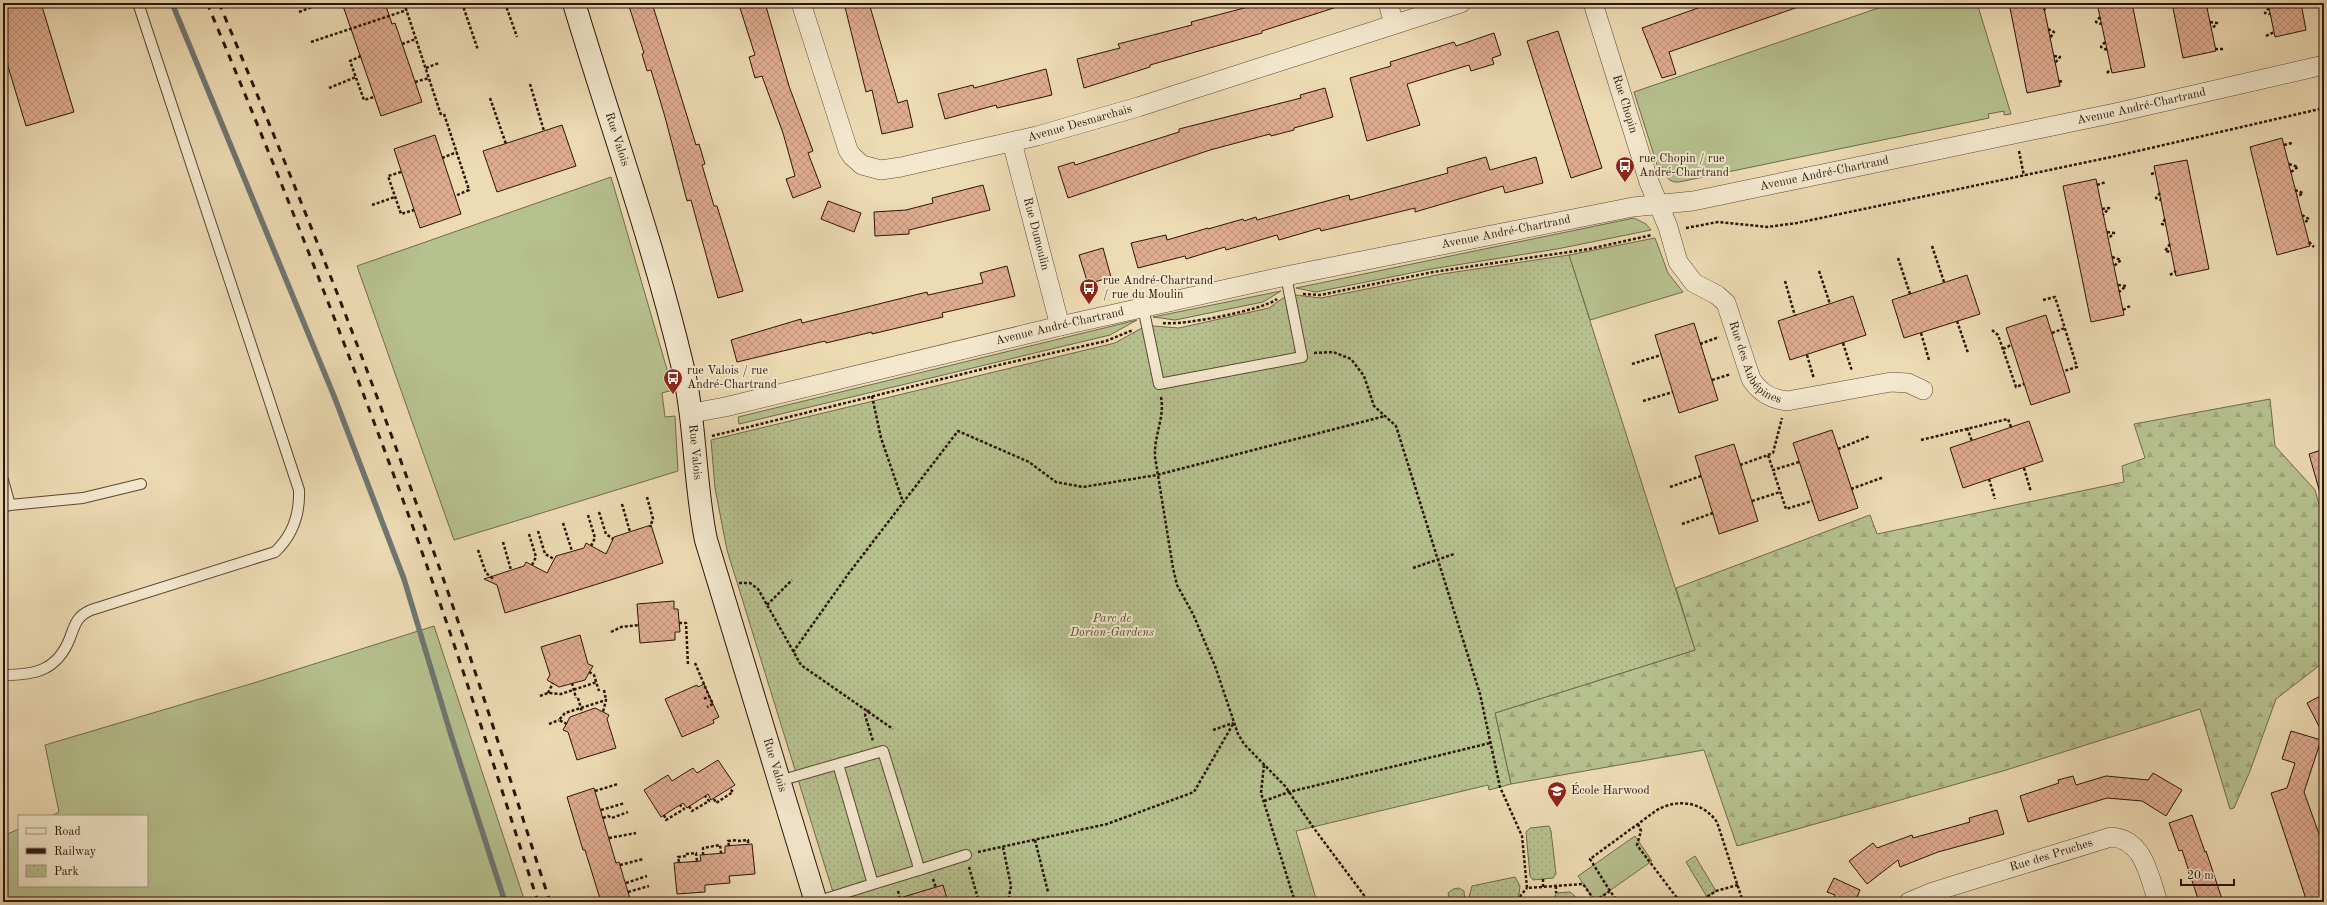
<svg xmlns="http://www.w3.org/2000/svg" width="2327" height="905" font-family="'Old Standard TT',serif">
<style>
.green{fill:#b6c18e;stroke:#706a4c}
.forest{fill:url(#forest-firs);stroke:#706a4c}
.park{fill:url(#park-dots);stroke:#706a4c}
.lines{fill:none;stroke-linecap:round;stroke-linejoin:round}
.stream{stroke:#6f7672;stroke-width:5.5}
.building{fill:url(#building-cross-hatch);stroke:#2b140a}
.lane-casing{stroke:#5c4634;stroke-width:12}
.street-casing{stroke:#5c4634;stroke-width:20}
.secondary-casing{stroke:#2b140a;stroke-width:24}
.path{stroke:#2b140a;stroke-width:2.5;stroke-dasharray:3 2;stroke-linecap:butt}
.lane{stroke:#f3e8ce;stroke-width:10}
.street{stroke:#f3e8ce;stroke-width:19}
.secondary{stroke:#f3e8ce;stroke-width:22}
.rail{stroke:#2b140a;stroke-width:3;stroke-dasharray:7 7;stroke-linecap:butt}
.labels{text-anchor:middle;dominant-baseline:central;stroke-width:4;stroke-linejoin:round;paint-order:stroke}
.street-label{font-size:12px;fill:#2b140a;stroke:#f3e8ce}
.poi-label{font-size:12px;fill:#2b140a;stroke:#f3e8ce;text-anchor:start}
.park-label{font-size:12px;font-style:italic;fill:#554832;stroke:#f3e8ce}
</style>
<defs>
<pattern id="forest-firs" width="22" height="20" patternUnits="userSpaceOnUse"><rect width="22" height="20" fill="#b6c18e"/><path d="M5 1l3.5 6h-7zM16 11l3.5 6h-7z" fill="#9da579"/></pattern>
<pattern id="park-dots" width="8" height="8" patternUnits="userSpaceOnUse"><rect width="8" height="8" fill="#b6c18e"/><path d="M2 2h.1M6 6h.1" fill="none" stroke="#9da579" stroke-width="1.8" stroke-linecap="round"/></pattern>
<pattern id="building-cross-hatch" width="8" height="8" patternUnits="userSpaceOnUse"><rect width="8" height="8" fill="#e0ac90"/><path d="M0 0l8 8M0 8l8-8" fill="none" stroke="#c0937b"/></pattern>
</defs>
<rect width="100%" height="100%" fill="#eddbb3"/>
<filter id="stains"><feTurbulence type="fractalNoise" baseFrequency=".005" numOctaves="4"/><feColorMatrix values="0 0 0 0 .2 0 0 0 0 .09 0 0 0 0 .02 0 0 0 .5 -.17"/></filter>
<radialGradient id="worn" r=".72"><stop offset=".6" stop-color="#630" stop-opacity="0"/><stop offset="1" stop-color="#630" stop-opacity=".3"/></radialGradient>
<path class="green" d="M1893,3H1977L2011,114L2004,115V111L1988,114L1989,118L1679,182C1668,183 1666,176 1662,167L1658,168L1634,92Z
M611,177L673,390L662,393L665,417L675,416L678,471L454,540L357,266Z
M1634,218L1646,224L1651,230L1557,249L1431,269L1316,292L1296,288Z
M1655,238L1668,273L1683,292L1590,320L1569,255Z
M1281,291L1263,302L1175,320L1153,317Z
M1137,320L1110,335L739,424L738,417Z
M434,626L525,902H3V836L19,829V886H147V816H51L59,812L45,745L257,682Z
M1635,836L1652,861L1595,901L1578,876Z"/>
<path class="forest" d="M2270,399L2275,446L2315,490L2324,522V662L2276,699L2250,771L2234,808L2230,809L2200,709L2003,771L1737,846L1704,750L1511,784L1495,713L1695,650L1676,588L1870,515L1877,534L2124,482L2122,466L2145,458L2134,424Z"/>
<path class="park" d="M1569,255L1695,650L1495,713L1511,784L1489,790L1488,785L1296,831L1317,902H836L727,550L715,488L711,440L1115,343L1140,329L1153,326L1179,328L1269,308L1283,298L1295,295L1321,298L1442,274Z
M1549,826L1551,831L1556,874L1553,878L1533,880L1530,876L1526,832L1530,828Z
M1695,856L1716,891L1707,897L1686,862Z
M1515,877L1520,886L1518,902H1470L1469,897L1472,886Z
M1459,888L1464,891L1465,902H1450L1448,893L1453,889Z
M1570,892L1575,896L1576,902H1553L1556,893Z"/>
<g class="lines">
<path class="stream" d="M172,3L334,396L404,579L451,735L505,902"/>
</g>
<path class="building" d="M3,3H41L74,112L26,126L3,50Z
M342,3H385L392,24L395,23L422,102L381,116Z
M628,3H652L696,145L699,144L705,164L702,165L714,206H717L743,291L718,298L691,200L687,201L665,117L651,70L647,71L642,54L644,53Z
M756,3H765L789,86L813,151L808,153L821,187L793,198L786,179L795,176L783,133L762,76L755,78L749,57L755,55L740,8Z
M844,3H869L898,103L907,100L913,127L882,134L872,90L866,92Z
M1263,3H1339L1340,6L1262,31V33L1150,65V67L1084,88L1077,59L1120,48L1118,44L1192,25L1191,22Z
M1712,3H1804V5L1669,52L1676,74L1662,78L1642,28Z
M2009,3H2043L2060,86L2027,93Z
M2097,3H2132L2145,67L2112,73Z
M2172,3H2206L2216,51L2183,58Z
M2268,3H2301L2306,30L2275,37Z
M1558,31L1602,168L1571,178L1527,41Z
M1494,33L1501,55L1492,58L1494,64L1471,71L1469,65L1407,84L1420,125L1367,141L1350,78L1391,66L1390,62L1454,42L1456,46Z
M1046,69L1052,95L997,108L996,105L945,119L938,94L973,85L974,88Z
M1325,88L1333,117L1294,128V130L1271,136L1270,134L1210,150L1068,198L1058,167L1074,162L1075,165L1179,132V129L1301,98L1300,95Z
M562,125L576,166L497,192L483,151Z
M435,135L461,214L420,228L394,149Z
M2282,138L2310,246L2277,255L2250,147Z
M1486,157L1490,170L1536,157L1543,183L1505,193L1503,186L1415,212V208L1321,231L1320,228L1279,240L1277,235L1226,250L1225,247L1186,259L1185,256L1138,268L1131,243L1166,235L1167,240L1208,228V229L1243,219L1244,221L1256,217L1257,220L1349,195L1350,200L1448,173L1447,168Z
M2187,160L2209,269L2176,276L2154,166Z
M2096,179L2124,315L2091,322L2063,186Z
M983,185L990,210L909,230V234L875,236L874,212L906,210L933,203L932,198Z
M828,201L861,213L854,232L821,219Z
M1103,248L1111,277L1088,284L1079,255Z
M1007,266L1015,296L942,313L943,317L897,328L872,334V332L826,343L825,341L737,362L731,340L801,319L802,323L927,292L928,295L983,283L980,273Z
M1967,275L1980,314L1904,338L1892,300Z
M1853,296L1866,335L1790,360L1778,321Z
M2046,315L2070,392L2031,405L2006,328Z
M1694,323L1718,400L1679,413L1655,335Z
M2029,421L2043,461L1963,488L1950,448Z
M1832,430L1858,508L1819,521L1793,443Z
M1734,444L1758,521L1719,534L1695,456Z
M2324,449V493H2320L2309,454Z
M651,525L663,563L604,582L505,613L497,585L484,579L524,566L526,562L547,573L556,556L584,548L586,543L606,554L614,537Z
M674,601V609H678L680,632H675V640L640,643L637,604Z
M580,635L588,664L593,666L585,680L559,687L547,680L550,675L541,647Z
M704,684L719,717L713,720L714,723L682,737L665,699L697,685L698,687Z
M2324,694V736L2307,703Z
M595,708L609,715L607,719L616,748L577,760L568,732L563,730L570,717Z
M2291,731L2321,740L2304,792L2324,848V902H2307L2271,793L2287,788L2295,763L2282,759Z
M718,760L735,785L711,800L708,794L687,808L683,803L661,817L644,790L668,775L672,781L693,768L697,773Z
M2153,773L2182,790L2166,816L2142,801L2107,798L2028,822L2020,796L2059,783L2058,780L2073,776L2076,785L2106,776L2148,780Z
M594,788L616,863L619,862L631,902H601L585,850H583L567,797Z
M1997,810L2004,834L1938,852L1900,867L1898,860L1867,884L1849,861L1873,843L1877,848L1912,835L1913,838L1970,822L1969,818Z
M2192,815L2205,852L2206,851L2223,902H2199L2182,850L2179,851L2169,823Z
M752,844L755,874L729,876L730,883L705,885V892L677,894L674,863L701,861L700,855L725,853V846Z
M1834,878L1860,890L1855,902H1832L1835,895L1827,892Z
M943,885L948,902H901L900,898Z"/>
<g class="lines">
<g class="lane-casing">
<path id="lane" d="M1143,307L1159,384L1302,357L1286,276
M3,480L10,505L3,507
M10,505L83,498L141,484
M3,675C35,675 57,671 70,638C75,624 77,616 91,610L275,552C293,535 300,515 299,490L138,3
M838,764L883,751L917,861L919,870L873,884
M779,781L838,764L873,884L816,902
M919,870L966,855"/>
</g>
<g class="street-casing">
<g id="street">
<path id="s1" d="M801,3L848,150L852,156L862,165L881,170L901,167L1037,136L1138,107L1461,3"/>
<path d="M1388,3L1394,24"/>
<path id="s2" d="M1593,3L1649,182L1668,227L1678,262L1694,283L1717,295L1726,303L1751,379C1760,393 1771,399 1787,401L1891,382L1908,383L1923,390"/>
<path id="s3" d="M1012,142L1060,326"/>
<path id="s4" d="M692,413L725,407L1060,326L1286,276L1633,207L1693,201L2115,113L2324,65"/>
<path id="s5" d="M1909,902L1933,892L2111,837C2144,839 2149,876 2158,902"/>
</g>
</g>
<g class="secondary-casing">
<g id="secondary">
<path id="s6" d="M574,3C610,123 653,242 682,364C696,422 694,482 706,540L816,902"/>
</g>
</g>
<path class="path" d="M404,3L441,115
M462,3L478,50
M505,3L517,37
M2043,3L2048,5L2044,10
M2269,8L2265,13L2270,14
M299,12L322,3
M2100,17L2096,22L2101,24
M2210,22L2217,23L2212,29
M2048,29L2054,32L2050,38
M2266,36L2274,32
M311,42L407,10
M2105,42L2101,47L2107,50
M402,44L416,39
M2215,49H2224
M361,56L350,61L364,100L374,97
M2054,56L2060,57L2055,63
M426,68L439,63
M2107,73L2111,69
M2059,81L2063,82
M415,82L429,78
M530,84L544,131
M329,88L356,77
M490,98L506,144
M444,114L469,190L455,196
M2284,145L2292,143
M2019,151L2024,176
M442,158L457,152
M2289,164L2298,167L2291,172
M401,172L388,176L401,214L414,210
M2151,174L2155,173
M2097,185L2106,182
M2295,190L2303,193L2297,197
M2160,193L2156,198L2161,200
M372,205L395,197
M2102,209L2109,208L2103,215
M2302,215L2309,219L2304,223
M2165,219L2162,224L2166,226
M1686,228L1718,222L1767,227L1797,223L2116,156L2324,108
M2107,232L2114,233L2108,239
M2309,242L2314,247
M2170,244L2165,251L2171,252
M1932,246L1944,282
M2112,257L2121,260L2114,266
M1898,258L1910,294
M1819,271L1830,304
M2170,275L2176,271
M1785,281L1795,316
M2118,285L2126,286L2119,292
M1303,294L1320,295L1433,272L1589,249L1652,235
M2043,300L2055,297L2077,367L2064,371
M2123,310L2130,306
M1957,321L1968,353
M1163,323C1181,326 1263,310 1277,299
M1992,330L1998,335L2016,387L2024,384
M1921,333L1929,360
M2052,333L2065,328
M1843,343L1852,371
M1700,344L1719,337
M2003,349L2011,345
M1314,353L1333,352L1351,359L1364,376L1374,406L1396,426L1480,694L1500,787L1522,836L1527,888L1583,884L1595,901L1610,891L1618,902
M1807,355L1814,379
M1632,364L1661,355
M1712,380L1731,374
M872,396L881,438L903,502
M1161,397C1165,418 1154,434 1155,457L1173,568L1177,585L1193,614L1215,666L1238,734L1244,744L1285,786L1313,827L1369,902
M1643,401L1673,392
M1967,428L1972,441
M712,436L1003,364L1106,341L1133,330
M1921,440L2008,419L2011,427
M1838,449L1870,436
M1768,455L1773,453L1782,418
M1799,462L1773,470L1786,509L1812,501
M1740,465L1768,455L1773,470
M2024,468L2031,492
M1989,479L1995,499
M1670,487L1701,476
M1851,489L1884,477
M647,497L653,519L650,527
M1752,501L1780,492
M622,504L630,532
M599,512L606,534L613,539
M588,515L595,538L591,546
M563,523L572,551
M1682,524L1713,513
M538,531L545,554L554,559
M529,534L536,557L532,565
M503,542L511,570
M478,550L486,573L494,579
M1413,568L1454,554
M739,583H750L758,589L801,665L893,729
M767,605L792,580
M679,623H686L688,665
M611,632L621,627L639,625
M793,652L849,573L958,431L1029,462L1056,482L1083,487L1157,475L1385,416
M695,663L709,696
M589,672L594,675L599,691
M572,683L576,698
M604,690L606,700
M548,693L553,683
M540,696L548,693L561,694L597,682
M578,698L582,712
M704,699L709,696L713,704L707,707
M869,710L865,715L873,741
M549,724L559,720
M567,724L559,720L565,713L606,700L603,712
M1213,730L1233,723
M1264,765L1261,793L1295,902
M595,791L618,784
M714,799L716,803L733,792L730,789
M1264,801L1289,792L1490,743
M689,806L692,811L709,801L705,796
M601,810L625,803
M664,815L666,820L684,809L680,805
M603,818L608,816L612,818L628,812
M1638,824L1641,831L1637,845L1680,902
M609,838L636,833
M1035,840L1048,892
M738,841L748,840V844
M729,846L728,841L738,840
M1003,847L1011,886L1008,902
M978,852L1107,824L1194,792L1233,724
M686,854L696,853L697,861
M703,855V848L720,845L721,853
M679,862L678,857L686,856
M620,865L643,859
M969,867L979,902
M933,879L936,888
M1543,879V887
M626,883L647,876
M1556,886V893
M898,891L901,902
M1610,891L1590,859L1657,810C1678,798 1703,802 1717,822L1743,902
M628,892L649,886
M1519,902L1521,895L1527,888
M1699,902L1716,891L1738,885"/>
<use href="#lane" class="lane"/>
<use href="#street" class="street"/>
<use href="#secondary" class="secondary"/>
<path class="rail" d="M207,3C282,181 352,360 418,541C461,660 499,782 538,902
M219,3C293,179 364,356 428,536C472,657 510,780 550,902"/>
</g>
<defs>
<g id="bus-pin" transform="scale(1)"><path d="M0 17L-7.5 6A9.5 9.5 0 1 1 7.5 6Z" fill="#8f2418" stroke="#f3e8ce"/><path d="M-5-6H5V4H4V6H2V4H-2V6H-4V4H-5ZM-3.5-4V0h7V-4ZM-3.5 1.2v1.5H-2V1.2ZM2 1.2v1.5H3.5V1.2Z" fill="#fff"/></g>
<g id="school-pin" transform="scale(1)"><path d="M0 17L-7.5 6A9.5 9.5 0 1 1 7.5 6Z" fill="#8f2418" stroke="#f3e8ce"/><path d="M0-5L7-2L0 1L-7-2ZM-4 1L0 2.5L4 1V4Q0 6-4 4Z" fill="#fff"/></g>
</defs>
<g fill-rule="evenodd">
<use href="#bus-pin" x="1625" y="166"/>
<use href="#bus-pin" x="1089" y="288"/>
<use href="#bus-pin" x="673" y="378"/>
<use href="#school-pin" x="1557" y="791"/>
</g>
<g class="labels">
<g class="street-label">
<text stroke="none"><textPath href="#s2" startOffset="106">Rue Chopin</textPath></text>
<text stroke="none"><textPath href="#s4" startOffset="1482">Avenue André-Chartrand</textPath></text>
<text stroke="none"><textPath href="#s1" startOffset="399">Avenue Desmarchais</textPath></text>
<text stroke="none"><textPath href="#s6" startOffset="143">Rue Valois</textPath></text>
<text stroke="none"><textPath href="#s4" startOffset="1158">Avenue André-Chartrand</textPath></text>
<text stroke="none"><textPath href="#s4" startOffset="834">Avenue André-Chartrand</textPath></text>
<text stroke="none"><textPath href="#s3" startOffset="95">Rue Dumoulin</textPath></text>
<text stroke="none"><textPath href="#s4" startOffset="378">Avenue André-Chartrand</textPath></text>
<text stroke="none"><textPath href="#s2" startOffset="406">Rue des Aubépines</textPath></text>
<text stroke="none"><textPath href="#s6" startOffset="466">Rue Valois</textPath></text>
<text stroke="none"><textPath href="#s6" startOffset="790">Rue Valois</textPath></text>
<text stroke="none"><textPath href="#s5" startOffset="150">Rue des Pruches</textPath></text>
</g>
<g class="poi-label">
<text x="1639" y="159">rue Chopin / rue<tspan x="1639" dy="14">André-Chartrand</tspan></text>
<text x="1103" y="281">rue André-Chartrand<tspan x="1103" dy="14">/ rue du Moulin</tspan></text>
<text x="687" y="371">rue Valois / rue<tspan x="687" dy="14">André-Chartrand</tspan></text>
<text x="1571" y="791">École Harwood</text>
</g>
<g class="park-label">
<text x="1112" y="619">Parc de<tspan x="1112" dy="14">Dorion-Gardens</tspan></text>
</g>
</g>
<rect width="2327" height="905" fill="none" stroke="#eddbb3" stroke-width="16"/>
<rect x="4" y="4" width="2319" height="897" fill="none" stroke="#2b140a" stroke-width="2"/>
<rect x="8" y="8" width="2311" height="889" fill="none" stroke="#2b140a"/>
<rect x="18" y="815" width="130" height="72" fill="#f3e8ce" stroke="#a39380"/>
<rect x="26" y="828" width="20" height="6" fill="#f3e8ce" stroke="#a39380"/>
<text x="54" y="835" font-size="12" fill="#2b140a">Road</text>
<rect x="26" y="848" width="20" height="6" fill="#2b140a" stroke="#a39380"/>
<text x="54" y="855" font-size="12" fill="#2b140a">Railway</text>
<rect x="26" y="865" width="20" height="12" fill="url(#park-dots)" stroke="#a39380"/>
<text x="54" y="875" font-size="12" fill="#2b140a">Park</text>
<path d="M2181 879v6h53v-6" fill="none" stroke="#2b140a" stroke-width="2"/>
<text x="2187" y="879" font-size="12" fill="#2b140a" stroke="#f3e8ce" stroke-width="3" paint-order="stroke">20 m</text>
<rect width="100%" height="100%" filter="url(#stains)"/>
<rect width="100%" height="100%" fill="url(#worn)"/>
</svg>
